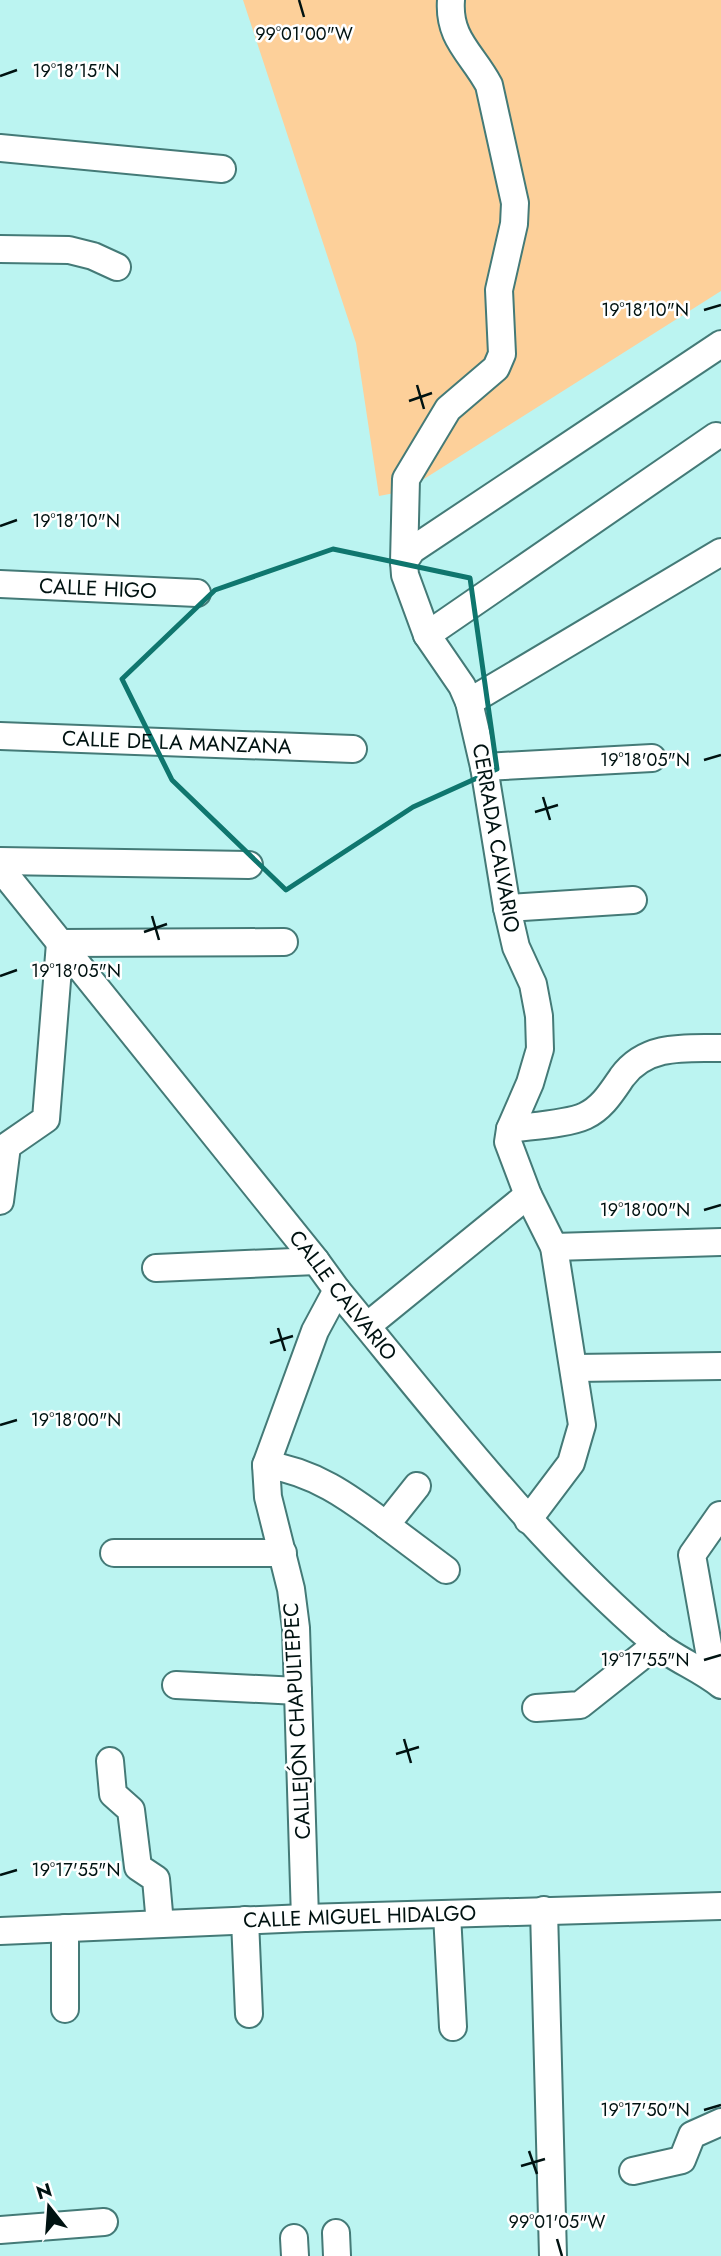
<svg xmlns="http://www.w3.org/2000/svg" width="721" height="2256" font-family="Jost,sans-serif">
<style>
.green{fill:#fdd09a}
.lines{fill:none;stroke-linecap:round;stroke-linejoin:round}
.minor-casing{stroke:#447a77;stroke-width:30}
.minor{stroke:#fff;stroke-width:26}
.marked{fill:none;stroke:#0f766e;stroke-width:5;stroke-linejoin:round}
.ticks{fill:none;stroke:#001211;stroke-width:2.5}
.labels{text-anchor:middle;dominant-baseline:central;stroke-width:5;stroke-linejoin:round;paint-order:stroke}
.street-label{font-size:21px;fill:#001211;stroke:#fff}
.ticks-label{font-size:18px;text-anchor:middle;fill:#001211;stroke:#fff;stroke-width:5;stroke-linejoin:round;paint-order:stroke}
</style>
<rect width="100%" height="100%" fill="#bbf4f1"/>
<path class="green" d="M243,0H721V291L405,491L379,496L356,343Z"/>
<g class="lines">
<g class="minor-casing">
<g id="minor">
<path d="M0,148L222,169"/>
<path d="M0,249L69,250L93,256L117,267"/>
<path d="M404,562L406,479L448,409L496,368L502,354L499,290L514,224L515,203L489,85C472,53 448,39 451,0"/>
<path id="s1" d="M0,584L197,593"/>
<path d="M427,635L716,436"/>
<path d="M469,702L721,552"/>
<path id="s2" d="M0,736L353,749"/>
<path d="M484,767L652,758"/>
<path d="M0,861L249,865"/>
<path id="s3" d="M0,868L316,1261L337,1290C438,1412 534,1539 654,1642C674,1659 700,1668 721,1685"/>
<path d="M507,908L633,900"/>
<path d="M510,1129C530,1126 568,1124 585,1116C602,1108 611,1093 622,1077C646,1044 685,1048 721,1048"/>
<path d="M0,1201L7,1146L46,1119L60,943L284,942"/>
<path d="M554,1247L721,1242"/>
<path d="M156,1268L316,1261"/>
<path d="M367,1326L528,1195"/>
<path d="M575,1368L721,1366"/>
<path d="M266,1465C313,1471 349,1497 386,1525"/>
<path d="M417,1486L386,1525L446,1570"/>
<path d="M528,1520L571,1463L582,1425L554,1247L528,1195L508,1142L510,1129L530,1083L540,1049L539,1016L533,984L516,947L507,908L484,767L469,702L462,686L427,635L405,575L404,562L412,550L721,344"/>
<path d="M114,1553H283"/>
<path d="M714,1679L692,1555L720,1515"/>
<path d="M176,1685L298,1691"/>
<path d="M536,1708L580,1705L657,1644"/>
<path d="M110,1761L113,1794L131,1810L138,1867L156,1879L160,1924"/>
<path d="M544,1910L553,2256"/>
<path d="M447,1914L453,2027"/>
<path d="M305,1918L296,1628L291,1589L268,1497L266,1465L315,1331L337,1290"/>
<path d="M245,1920L249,2014"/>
<path d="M65,1928V2009"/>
<path id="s4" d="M0,1931L305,1918L721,1906"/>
<path d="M633,2171L682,2160L692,2135L721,2122"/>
<path d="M0,2230L104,2222"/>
<path d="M336,2233L337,2256"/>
<path d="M294,2238L295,2256"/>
</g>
</g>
<use href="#minor" class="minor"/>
</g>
<path class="marked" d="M333,549L470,578L497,769L413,807L286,890L172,780L122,679L215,590Z"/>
<path class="ticks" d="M299,0L304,17M0,76L17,70M704,310L721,305M417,385L424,409M409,401L432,393M0,526L17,520M704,760L721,755M543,797L550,820M535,812L558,805M152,916L159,940M144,932L167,924M0,976L17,970M704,1210L721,1205M278,1328L285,1351M270,1343L293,1336M0,1425L17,1420M704,1660L721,1655M404,1739L411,1763M396,1754L419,1747M0,1875L17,1870M704,2110L721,2105M529,2151L537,2174M521,2166L545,2159M557,2239L562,2256"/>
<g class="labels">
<g class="street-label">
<text stroke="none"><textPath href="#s1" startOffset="98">CALLE HIGO</textPath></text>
<text stroke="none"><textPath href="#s2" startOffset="177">CALLE DE LA MANZANA</textPath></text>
<text transform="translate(496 838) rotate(80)">CERRADA CALVARIO</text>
<text stroke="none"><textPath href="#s3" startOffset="548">CALLE CALVARIO</textPath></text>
<text transform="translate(297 1721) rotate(-93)">CALLEJÓN CHAPULTEPEC</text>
<text stroke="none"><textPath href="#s4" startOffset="360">CALLE MIGUEL HIDALGO</textPath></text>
</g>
</g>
<g class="ticks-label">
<text x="304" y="40">99°01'00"W</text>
<text x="76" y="77">19°18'15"N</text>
<text x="645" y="316">19°18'10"N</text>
<text x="76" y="527">19°18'10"N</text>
<text x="645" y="766">19°18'05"N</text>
<text x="76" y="977">19°18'05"N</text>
<text x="645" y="1216">19°18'00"N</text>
<text x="76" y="1426">19°18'00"N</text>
<text x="645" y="1666">19°17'55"N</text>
<text x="76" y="1876">19°17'55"N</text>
<text x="645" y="2116">19°17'50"N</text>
<text x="557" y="2228">99°01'05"W</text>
</g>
<g transform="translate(49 2207) rotate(343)" stroke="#ffffff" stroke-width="5" paint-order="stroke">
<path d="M0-5L12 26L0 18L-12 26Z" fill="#001211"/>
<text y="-10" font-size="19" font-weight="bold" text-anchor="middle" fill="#001211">N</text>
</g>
</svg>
